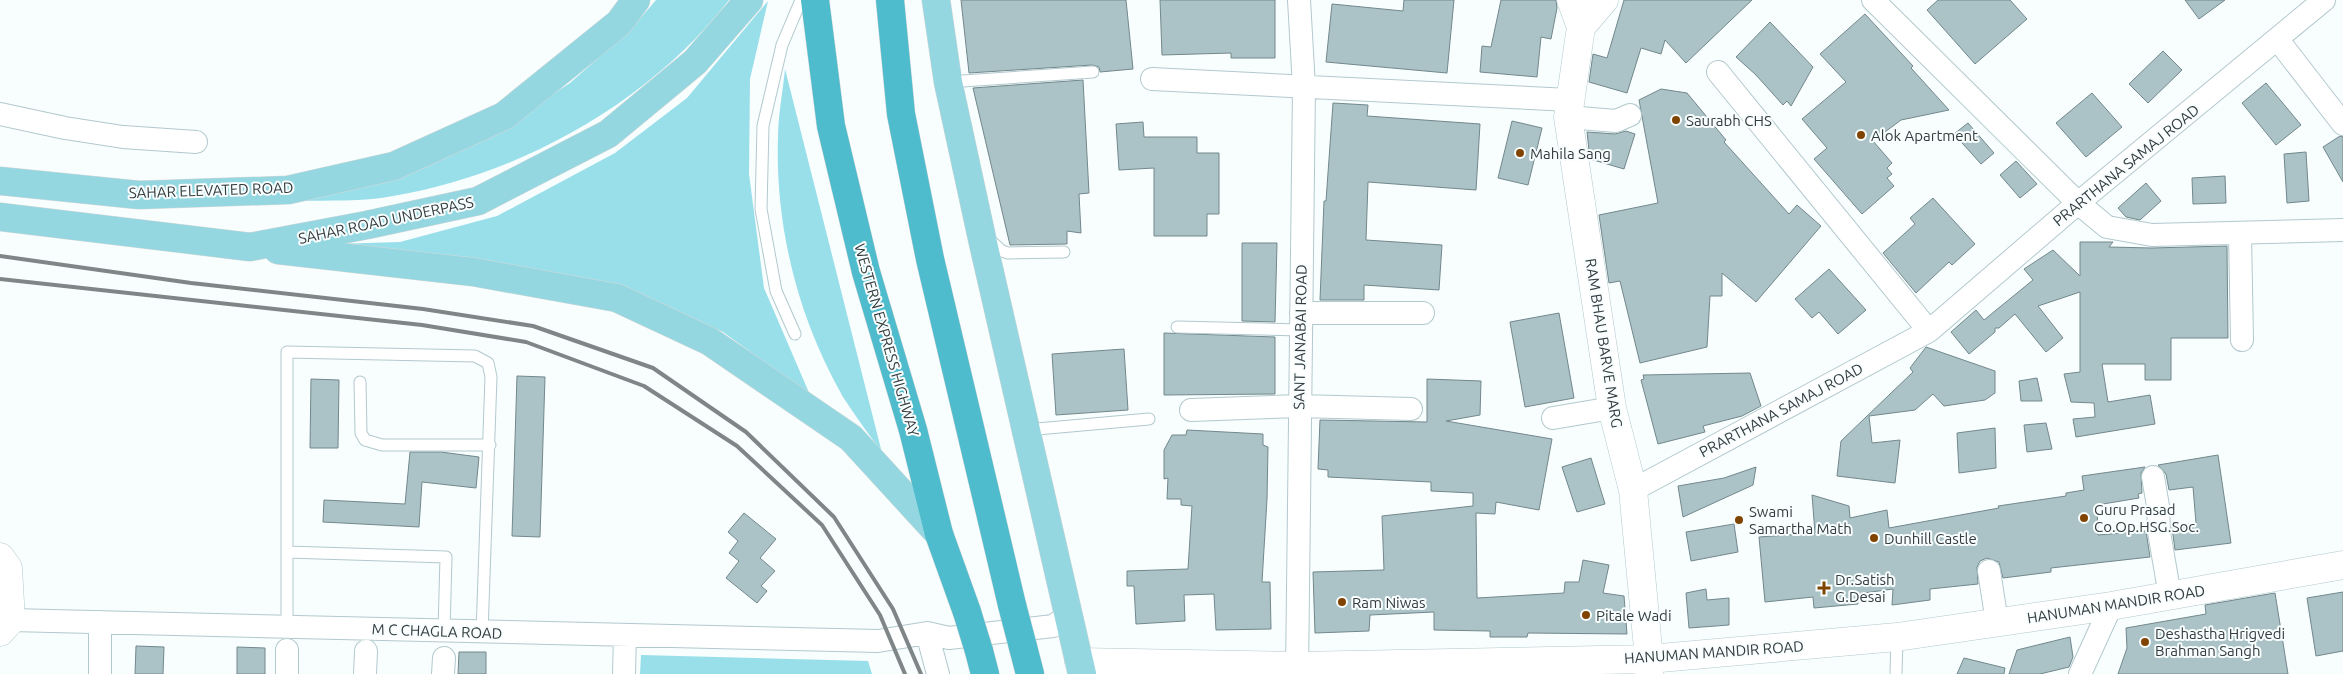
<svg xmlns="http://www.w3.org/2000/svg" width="2343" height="674" font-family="Ubuntu,sans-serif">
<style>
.green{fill:#98dfea}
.building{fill:#abc3c6;stroke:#72888c}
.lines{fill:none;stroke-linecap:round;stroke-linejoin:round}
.service-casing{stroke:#b2c9cd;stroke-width:13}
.minor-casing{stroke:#b2c9cd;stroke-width:24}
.tertiary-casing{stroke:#b2c9cd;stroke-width:29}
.primary-casing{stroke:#d6d8d8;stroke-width:29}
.motorway-casing{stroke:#d6d8d8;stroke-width:29}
.service{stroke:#fff;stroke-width:11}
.minor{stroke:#fff;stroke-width:22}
.tertiary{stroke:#fff;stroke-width:28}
.primary{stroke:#95d7e0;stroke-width:28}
.motorway{stroke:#4ebccc;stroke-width:28}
.rail{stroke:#7f8688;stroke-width:4}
.motorway-bridge-casing{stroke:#d6d8d8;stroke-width:29;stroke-linecap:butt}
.motorway-bridge{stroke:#4ebccc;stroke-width:28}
.poi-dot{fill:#814400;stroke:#f8fdfe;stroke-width:2}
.labels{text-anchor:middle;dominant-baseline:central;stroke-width:4;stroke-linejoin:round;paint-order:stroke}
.poi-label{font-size:15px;fill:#333c3e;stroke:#f8fdfe;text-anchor:start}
.street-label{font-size:15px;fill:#333c3e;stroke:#f8fdfe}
</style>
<rect width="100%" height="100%" fill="#f8fdfe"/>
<path class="green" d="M656,0H729C650,102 520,175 393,196C362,202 329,200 298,201L501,128L570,83L632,28Z
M768,1L750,79L749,174L764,288L810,395L723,332L649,300L491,261L334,244L400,242L497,216L615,153L687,98Z
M785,69L882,453C869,434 855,416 843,397C798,318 775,227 778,137C778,115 783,91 785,69Z
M641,655L868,661L872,674H640Z"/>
<path class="building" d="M961,0H1126L1133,69L1100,72L1099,67L1092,65L969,73Z
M1160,0H1275V58H1231V53L1162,55Z
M1404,0H1454L1447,73L1326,62L1332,4L1403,11Z
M1501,0H1556L1557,8L1551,39L1541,37L1537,77L1480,72L1482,46L1491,47Z
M1624,0H1752L1686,63L1665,40L1661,54L1641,48L1627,93L1589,82L1593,54L1607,58Z
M1938,0H2010L2027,19L1975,64L1927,10Z
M2185,0H2225L2199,19Z
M1865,14L1913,66L1911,68L1949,110L1901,120L1873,141L1892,163L1887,168L1892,174L1887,178L1894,186L1862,214L1814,159L1827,148L1802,119L1846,82L1820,54Z
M1770,22L1813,67L1791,106L1787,101L1783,105L1756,75L1736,57Z
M2163,51L2182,70L2148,103L2129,84Z
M1083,80L1089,193L1079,194L1081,233L1067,231V244L1010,245L973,88Z
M2266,83L2301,125L2276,145L2242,103Z
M1661,89L1687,93L1726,140L1724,142L1789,214L1797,205L1821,226L1756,302L1722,273V296H1710L1707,347L1640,363L1620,281L1609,283L1599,215L1658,203L1639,100Z
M2092,93L2122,127L2086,157L2056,123Z
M1333,103L1368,105L1367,116L1480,124L1476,190L1368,182L1366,240L1442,245L1439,290L1364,285V300H1320L1324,201H1326Z
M1512,121L1542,128L1528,185L1498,178Z
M1143,122L1144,137H1197V153H1219V214H1207V236H1154V168L1119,170L1116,124Z
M1968,123L1994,153L1981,164L1954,134Z
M1626,131L1635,134L1624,169L1590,159L1587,132L1615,134Z
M2340,136L2343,137V182L2323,147Z
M2306,152L2309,201L2287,203L2284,154Z
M2016,161L2037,184L2020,198L2000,175Z
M2225,176L2226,203L2193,204L2192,178Z
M2146,183L2161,201L2140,220L2126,217L2118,208Z
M1933,198L1975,244L1952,265L1949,262L1916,293L1883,253L1915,224L1910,218Z
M2080,242H2113L2109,247L2152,248L2227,246L2228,338H2171V380H2145V364H2102L2108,402L2150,395L2155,424L2076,437L2073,419L2095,417L2094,403L2071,402L2064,374L2080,372V292L2038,306L2063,338L2046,352L2015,314L1999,328H1995V332L1969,354L1951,332L1976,310L1984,320L2033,280L2024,269L2053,250L2080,276Z
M1242,243H1277L1275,322L1242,321Z
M1829,269L1866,310L1838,334L1819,312L1812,318L1795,299Z
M1559,313L1574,398L1525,407L1510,322Z
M1164,333L1275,337V394L1164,395Z
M1926,347L1995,371V393L1985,400L1944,406L1933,394L1915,410L1869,416L1872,443L1900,440L1895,483L1837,476L1841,441L1913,372L1910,368Z
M1124,349L1128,410L1056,415L1052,354Z
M1750,373L1761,406L1742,416L1703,426L1705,432L1658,444L1641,380L1644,379L1643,375Z
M517,376L545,377L540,537L512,536Z
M2037,378L2042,401H2021L2019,381Z
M311,379L339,380L338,448H310Z
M1427,379L1481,381L1480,415L1446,421L1552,439L1539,510L1496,502L1495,514L1476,513L1477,598L1564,593L1565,582H1579L1583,560L1609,565L1603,593L1624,596L1627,634L1528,633L1527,637H1490V631L1434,630V612L1370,615L1369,631L1315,633L1313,572L1384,570L1382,516L1473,506V493L1431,491V482L1328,477V470L1318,469L1320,420L1427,422Z
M2046,423L2052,449L2027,452L2024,425Z
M1995,428L1996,468L1959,473L1957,433Z
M1187,430L1263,434V445L1268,447L1267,499L1262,582H1270L1271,629L1216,630L1214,594L1184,595L1185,621L1136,624L1134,586H1127V571L1188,569L1192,506L1181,505V499H1167L1168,478L1164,479V450L1172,435H1186Z
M410,452H441L479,457L476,488L422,482L419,527L323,522L324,500L405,504Z
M2218,455L2231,543L2175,550L2172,527L2196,523L2193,487L2169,490L2166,474L2158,465Z
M1591,458L1605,504L1577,512L1562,467Z
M1756,467L1753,485L1683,517L1678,486L1724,478Z
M2145,467L2141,473L2142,493L2138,494L2139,498L2097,505L2098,535L2146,531L2150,557L2051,568V572L2003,578L1999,562L1987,558L1980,561L1977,567L1978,584L1930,589V600L1892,605L1893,589L1857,594L1858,604L1814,608L1813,597L1765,602L1759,537L1815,533L1812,495L1849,506L1850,518L1887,510L1889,528L1999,508L1998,506L2066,496V493L2084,490L2082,476Z
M744,513L776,539L760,558L775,571L761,586L767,591L757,603L726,578L739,561L729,553L738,541L728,532Z
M1734,524L1738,552L1691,561L1686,532Z
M1706,589L1707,600L1729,598V625L1689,628L1686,593Z
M2343,592V651L2316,656L2307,598Z
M2275,593L2288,674H2118L2127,648L2126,628L2206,614L2205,605Z
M2070,637L2073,657L2069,667L2040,674H2009L2017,650Z
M136,646L164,647L163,674H135Z
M237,647L265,648V674H237Z
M459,652H486V674H458Z
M1964,658L2005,668L2004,674H1957Z"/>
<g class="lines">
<g class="service-casing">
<path id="service" d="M948,82L1093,72
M987,242L991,241L1002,251L1008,253L1064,252
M1177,327L1301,330
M795,334L776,291L761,209L763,126L782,45L801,0
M360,382L361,433L365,440L382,445H490
M1026,430L1149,419
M287,552L446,557L444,631
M287,627V352L475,356L488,363L491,377L482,633
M1896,674L1897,637"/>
</g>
<g class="minor-casing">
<path id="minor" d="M1873,0L2078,203L2107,227L2152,235L2343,230
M2278,40L2343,124
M1718,72L1929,331
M1152,79L1570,100
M0,114L65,128L123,137L196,142
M1568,117L1616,121L1630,115
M2240,233L2242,340
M1301,313H1423
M1191,410L1299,406L1411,409
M1553,418L1612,408
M2153,477L2158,506L2159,532L2170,596
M1633,490L1929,331L2078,203L2324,0
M1989,571L1997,622
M11,620L878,641L927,633L949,638L1053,626L1068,616
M927,633L938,674
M287,650V674
M100,674V622
M365,674L366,651
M443,674L444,658
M624,674L625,635
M1297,674L1304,87L1299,0
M2080,674L2111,606"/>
</g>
<g class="tertiary-casing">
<path id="tertiary" d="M1571,0L1581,27L1568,117L1612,408L1633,490L1649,659V674
M1581,27L1604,0
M0,557L8,568L11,620L0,632
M1079,662L1297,666L1649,659L1897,637L2111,606L2343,565"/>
</g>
<g class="primary-casing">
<path id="primary" d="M936,0L948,82L983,243L1082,674
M0,181L139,195L288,190L394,166L504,116L619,23L636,0
M0,217L250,247L367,225L478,201L608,134L695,62L749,0
M278,250L473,272L617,298L709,341L851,438L939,534"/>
</g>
<g class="motorway-casing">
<path id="motorway" d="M815,0L831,126L866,272L913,430L939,534L967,612
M890,0L901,114L930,259L1012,605
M1023,647L1030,674
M979,651L985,674"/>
</g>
<use href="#service" class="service"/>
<use href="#minor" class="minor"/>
<use href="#tertiary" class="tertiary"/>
<use href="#primary" class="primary"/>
<use href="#motorway" class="motorway"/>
<path class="rail" d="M0,256L191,283L423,309L533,326L653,368L746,432L834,517L893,609L921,674
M0,279L422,325L526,342L644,386L737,446L822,525L880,615L905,674"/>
<g class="motorway-bridge-casing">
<path id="motorway-bridge" d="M1012,605L1023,647
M967,612L979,651"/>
</g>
<use href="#motorway-bridge" class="motorway-bridge"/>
</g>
<g class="poi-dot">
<circle cx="1676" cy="120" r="5"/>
<circle cx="1861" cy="135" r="5"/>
<circle cx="1520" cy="153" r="5"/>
<circle cx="2084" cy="518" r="5"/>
<circle cx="1739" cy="520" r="5"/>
<circle cx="1874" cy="538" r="5"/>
<path d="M1821.5 580.5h5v5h5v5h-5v5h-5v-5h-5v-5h5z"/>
<circle cx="1342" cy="602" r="5"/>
<circle cx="1586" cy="615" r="5"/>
<circle cx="2145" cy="642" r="5"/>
</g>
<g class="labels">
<g class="poi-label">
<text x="1686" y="120">Saurabh CHS</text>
<text x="1871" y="135">Alok Apartment</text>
<text x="1530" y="153">Mahila Sang</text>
<text x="2094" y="509">Guru Prasad<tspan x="2094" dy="17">Co.Op.HSG.Soc.</tspan></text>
<text x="1749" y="511">Swami<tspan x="1749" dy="17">Samartha Math</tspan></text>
<text x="1884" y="538">Dunhill Castle</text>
<text x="1835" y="579">Dr.Satish<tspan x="1835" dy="17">G.Desai</tspan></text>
<text x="1352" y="602">Ram Niwas</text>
<text x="1596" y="615">Pitale Wadi</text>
<text x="2155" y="633">Deshastha Hrigvedi<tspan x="2155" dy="17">Brahman Sangh</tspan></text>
</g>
<g class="street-label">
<text transform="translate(2126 165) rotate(-39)">PRARTHANA SAMAJ ROAD</text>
<text transform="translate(211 190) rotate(-2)">SAHAR ELEVATED ROAD</text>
<text transform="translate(386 220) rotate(-12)">SAHAR ROAD UNDERPASS</text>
<text transform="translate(1300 337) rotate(-89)">SANT JANABAI ROAD</text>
<text transform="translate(887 340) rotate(74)">WESTERN EXPRESS HIGHWAY</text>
<text transform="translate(1604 343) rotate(81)">RAM BHAU BARVE MARG</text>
<text transform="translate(1781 410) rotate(-28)">PRARTHANA SAMAJ ROAD</text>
<text transform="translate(2116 604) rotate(-9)">HANUMAN MANDIR ROAD</text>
<text transform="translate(437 631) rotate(2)">M C CHAGLA ROAD</text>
<text transform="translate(1714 652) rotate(-4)">HANUMAN MANDIR ROAD</text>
</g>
</g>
</svg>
